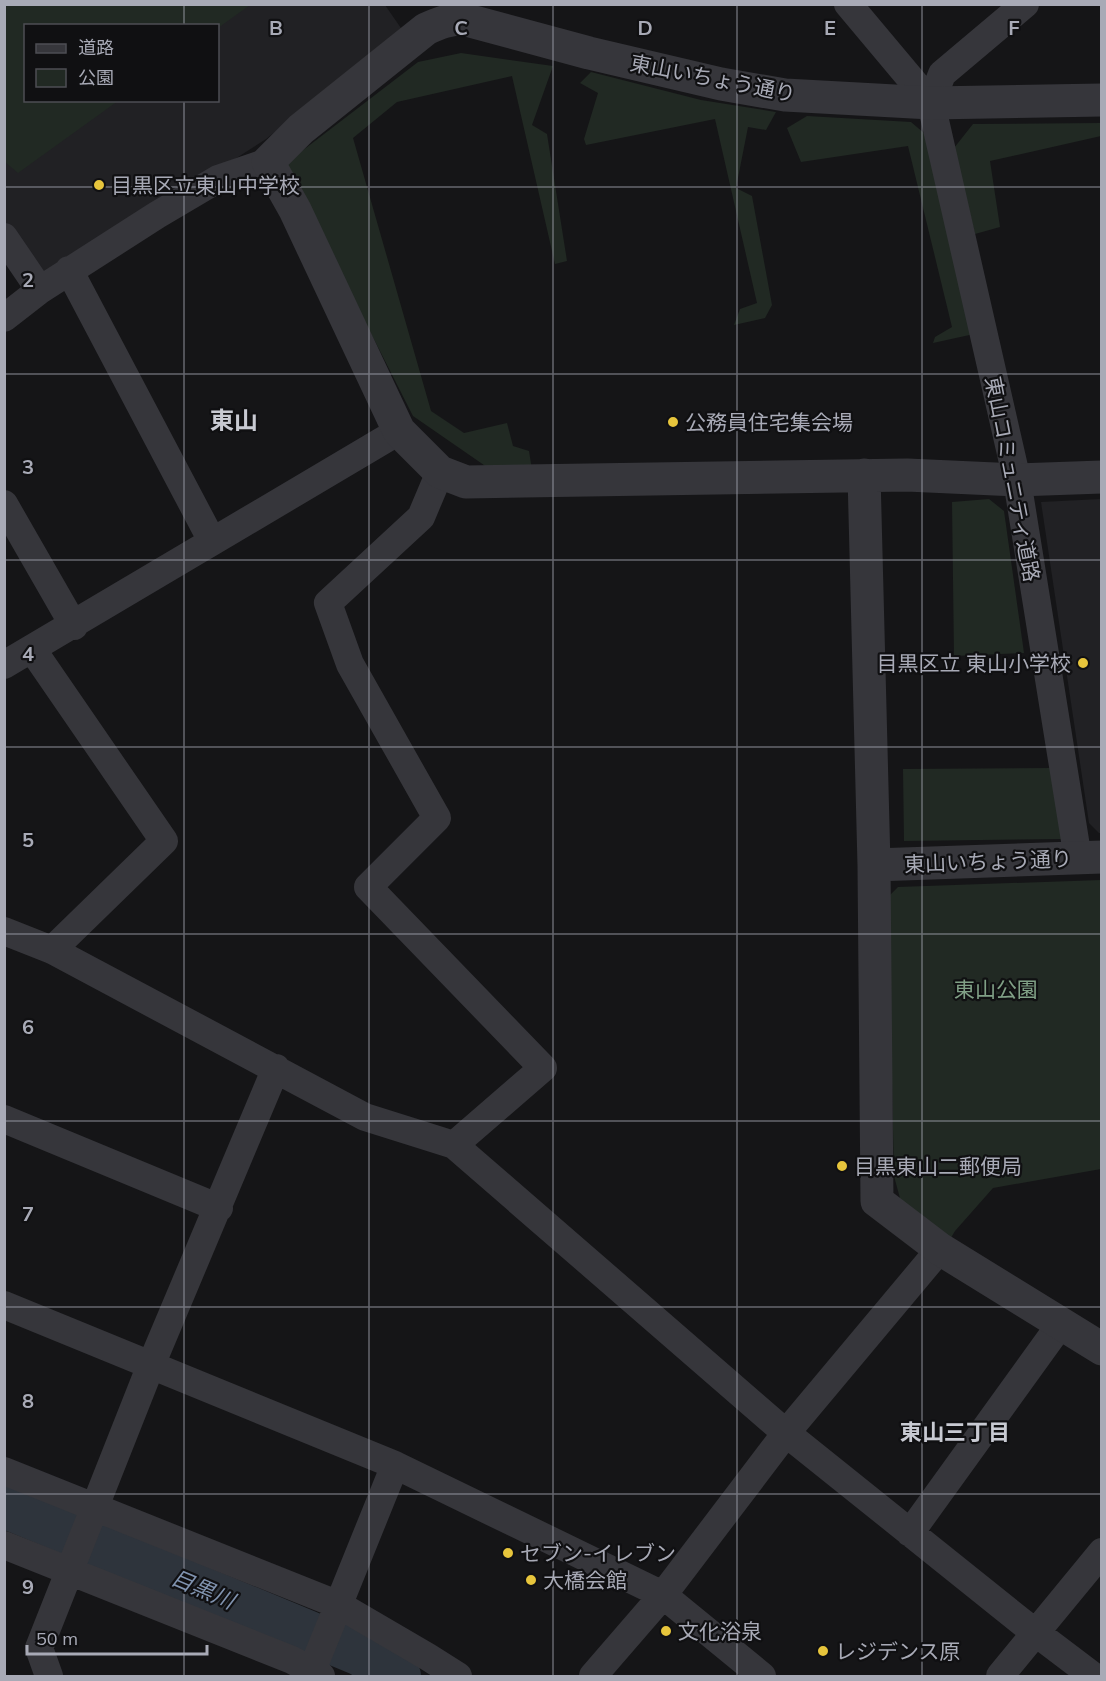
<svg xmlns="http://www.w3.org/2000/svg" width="1106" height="1681" font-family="Mulish,'Noto Sans JP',sans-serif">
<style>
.built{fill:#212124;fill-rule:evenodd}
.green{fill:#212923}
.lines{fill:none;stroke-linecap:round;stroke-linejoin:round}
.river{stroke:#2e343c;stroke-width:44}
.minor{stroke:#36363b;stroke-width:28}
.tertiary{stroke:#36363b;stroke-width:33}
.grid{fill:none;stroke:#a8aab6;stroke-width:1.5;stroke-opacity:0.55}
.poi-dot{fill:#e7c53c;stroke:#101012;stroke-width:2}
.labels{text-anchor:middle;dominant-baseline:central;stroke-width:4.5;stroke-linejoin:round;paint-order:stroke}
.street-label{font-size:21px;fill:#a8aab6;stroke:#101012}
.poi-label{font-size:21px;fill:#a8aab6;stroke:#101012;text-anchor:start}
.park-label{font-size:21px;fill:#80a086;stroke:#101012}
.neighbourhood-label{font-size:22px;font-weight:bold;fill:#c8cad2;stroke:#101012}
.water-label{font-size:22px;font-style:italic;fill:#8093af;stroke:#101012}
.quarter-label{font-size:24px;font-weight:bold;fill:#c8cad2;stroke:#101012}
.grid-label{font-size:20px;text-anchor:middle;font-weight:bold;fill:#a8aab6;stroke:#101012;stroke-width:4.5;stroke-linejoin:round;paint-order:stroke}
</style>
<rect width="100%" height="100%" fill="#151517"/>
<path class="built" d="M4,5H385L403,31L266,139L41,283L5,231ZM26,26H218V100H26Z
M1101,499L1102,833H1099L1089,823L1041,502Z"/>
<path class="green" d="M4,5L5,4L250,5L218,28V26H26V100L118,101L18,173L5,162Z
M461,53L553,66L532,125L547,134L567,261L555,264L512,76L397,102L353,138L431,411L464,433L507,423L513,446L529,451L532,470L494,472L413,416L285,164L418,62Z
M591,72L701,100L776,112L766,130L748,127L736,188L752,196L772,305L765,318L734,325L740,309L757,303L715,119L586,145L584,139L598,93L580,83Z
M807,116L911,122L931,139L974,334L933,343L935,337L952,327L908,146L801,162L787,128Z
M1101,123V136L990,161L1000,227L975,234L954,148L973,124Z
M989,499L1004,511L1024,653L954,656L952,502Z
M1052,768L1064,839L904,841L903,769Z
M1101,880V1169L993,1188L955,1231L949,1241L901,1202L894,1176L888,897L898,887Z"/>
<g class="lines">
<path class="river" d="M4,1506L360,1654L399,1676"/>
<path class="minor" d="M848,4L931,103L1017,480L1078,859
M931,103L942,74L1025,4
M4,237L40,290
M69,270L212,541
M4,318L40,290L157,215L218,179L268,162
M440,472L421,517L328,603L350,664L437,818L368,887L543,1068L454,1145
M4,504L74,626
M32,649L164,841L52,950
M4,665L399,431
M4,931L52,950L365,1117L454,1145L786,1433L1023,1623L1093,1676
M4,1119L219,1208
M4,1305L395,1465L663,1595L762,1676
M4,1471L339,1605L428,1657L458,1676
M910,1533L1060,1325
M4,1545L292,1660L321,1676
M49,1676L39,1648L151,1365L276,1068
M311,1676L315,1663L395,1465
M593,1676L663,1595L786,1433L940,1249
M1000,1676L1102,1552"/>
<path class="tertiary" d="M1102,100L931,103L785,95L721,84L589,53L463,19C449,19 439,23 426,29L301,129L268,162L295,210L399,431L440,472L466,482L907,475L1017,480L1102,477
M864,475L874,865L877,1201L940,1249L1102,1349
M874,865L1102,857"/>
</g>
<path class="grid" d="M184,4V26M369,4V1676M553,4V1676M737,4V1676M922,4V1676M184,100V1676M4,187H1102M4,374H1102M4,560H1102M4,747H1102M4,934H1102M4,1121H1102M4,1307H1102M4,1494H1102"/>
<g class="poi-dot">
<circle cx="99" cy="185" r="6"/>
<circle cx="673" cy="422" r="6"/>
<circle cx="1083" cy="663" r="6"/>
<circle cx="842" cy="1166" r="6"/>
<circle cx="508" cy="1553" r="6"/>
<circle cx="531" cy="1580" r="6"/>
<circle cx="666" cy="1631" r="6"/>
<circle cx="823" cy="1651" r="6"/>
</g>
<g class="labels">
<g class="street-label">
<text transform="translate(713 78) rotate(11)">東山いちょう通り</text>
<text transform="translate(1013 479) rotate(79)">東山コミュニティ道路</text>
<text transform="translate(988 861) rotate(-2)">東山いちょう通り</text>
</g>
<g class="poi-label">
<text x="111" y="185">目黒区立東山中学校</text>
<text x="685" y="422">公務員住宅集会場</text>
<text x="1071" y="663" text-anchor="end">目黒区立 東山小学校</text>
<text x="854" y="1166">目黒東山二郵便局</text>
<text x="520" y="1553">セブン-イレブン</text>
<text x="543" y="1580">大橋会館</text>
<text x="678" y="1631">文化浴泉</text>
<text x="835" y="1651">レジデンス原</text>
</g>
<g class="park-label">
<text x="996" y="989">東山公園</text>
</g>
<g class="neighbourhood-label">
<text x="955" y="1432">東山三丁目</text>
</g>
<g class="water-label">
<text transform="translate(203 1589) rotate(23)">目黒川</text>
</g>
<g class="quarter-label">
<text x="234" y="420">東山</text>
</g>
</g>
<g class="grid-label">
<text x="276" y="35">B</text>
<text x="461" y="35">C</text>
<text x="645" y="35">D</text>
<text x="830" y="35">E</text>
<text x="1014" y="35">F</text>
<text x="28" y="287">2</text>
<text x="28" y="474">3</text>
<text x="28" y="661">4</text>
<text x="28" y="847">5</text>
<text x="28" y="1034">6</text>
<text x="28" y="1221">7</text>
<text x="28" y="1408">8</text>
<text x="28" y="1594">9</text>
</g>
<rect width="1106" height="1681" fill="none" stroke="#a8aab6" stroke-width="12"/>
<rect x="24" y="24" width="195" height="78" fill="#101012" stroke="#4d4e54" stroke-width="1.5"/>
<rect x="36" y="44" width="30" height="9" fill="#36363b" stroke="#4d4e54" stroke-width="1.5"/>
<text x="78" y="54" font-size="18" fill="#a8aab6">道路</text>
<rect x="36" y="69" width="30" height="18" fill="#212923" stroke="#4d4e54" stroke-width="1.5"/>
<text x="78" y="84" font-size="18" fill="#a8aab6">公園</text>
<path d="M27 1645v9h180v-9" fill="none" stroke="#a8aab6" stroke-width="3"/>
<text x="36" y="1645" font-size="18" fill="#a8aab6" stroke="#101012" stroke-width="4.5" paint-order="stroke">50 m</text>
</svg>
